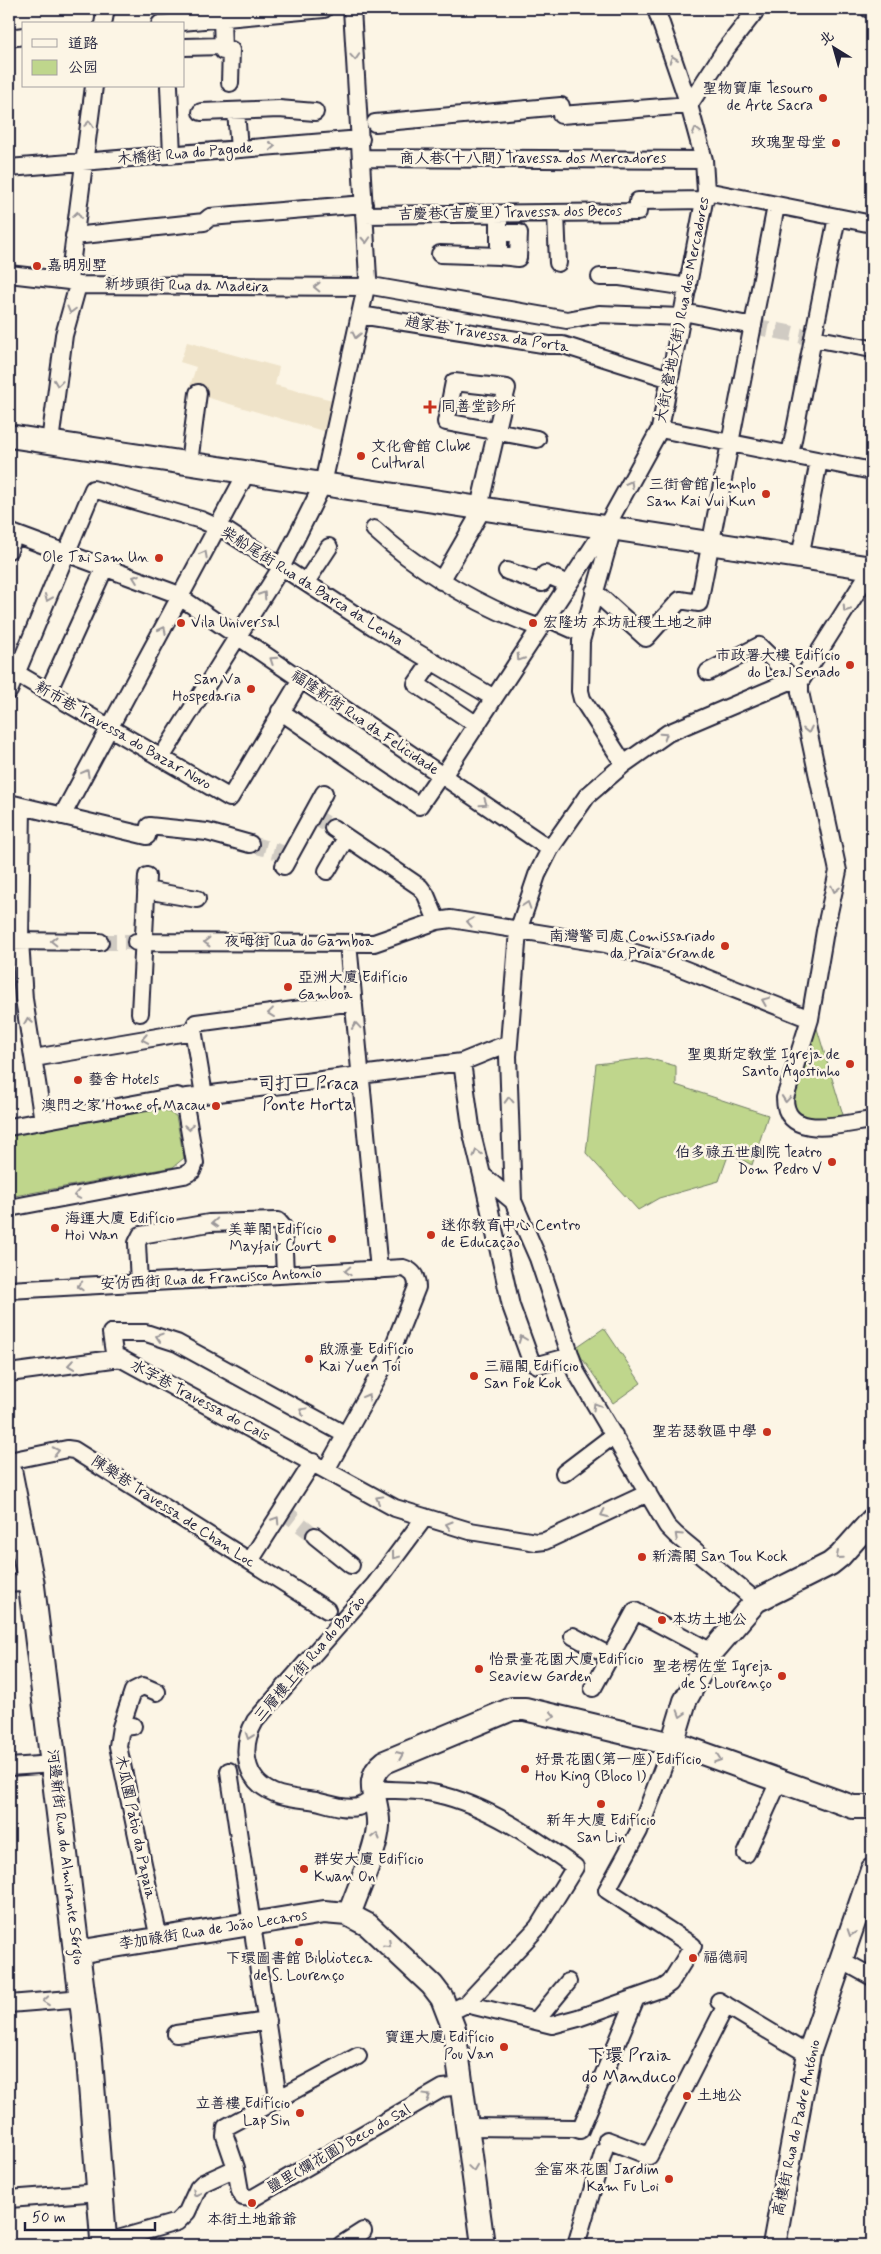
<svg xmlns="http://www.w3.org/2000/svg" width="881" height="2254" font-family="Mynerve,'LXGW WenKai TC',sans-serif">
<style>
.built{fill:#efe3c9}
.green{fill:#bfd68c;stroke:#707c64}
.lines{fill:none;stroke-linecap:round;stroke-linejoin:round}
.street-tunnel{stroke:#d0cbc3;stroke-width:16;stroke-dasharray:16 8;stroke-linecap:butt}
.street-casing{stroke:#22223b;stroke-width:20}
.secondary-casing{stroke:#22223b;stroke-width:26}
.primary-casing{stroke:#22223b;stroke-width:29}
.street{stroke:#fcf5e5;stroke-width:16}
.secondary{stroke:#fcf5e5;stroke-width:22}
.primary{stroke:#fcf5e5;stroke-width:25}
.oneway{stroke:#9a9698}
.poi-dot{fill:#c8321e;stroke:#fcf5e5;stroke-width:2}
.labels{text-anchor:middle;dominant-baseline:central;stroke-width:5;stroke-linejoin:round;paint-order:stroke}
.poi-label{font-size:15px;fill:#22223b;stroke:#fcf5e5;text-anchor:start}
.street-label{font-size:15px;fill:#22223b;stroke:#fcf5e5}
.quarter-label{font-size:18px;fill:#22223b;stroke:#fcf5e5}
</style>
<rect width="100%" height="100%" fill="#fcf5e5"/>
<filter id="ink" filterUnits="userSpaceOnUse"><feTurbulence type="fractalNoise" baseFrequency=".02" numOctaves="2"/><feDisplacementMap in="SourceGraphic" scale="10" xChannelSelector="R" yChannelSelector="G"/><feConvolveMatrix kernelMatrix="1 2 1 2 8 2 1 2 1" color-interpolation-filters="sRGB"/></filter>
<g filter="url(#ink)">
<path class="built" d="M187,342L279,367L275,385L336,401L327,432L202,396L203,390L190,386L196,367L180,362Z"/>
<path class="green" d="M815,1022L844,1118L803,1120L790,1104Z
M647,1058L676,1066V1085L768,1115L752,1165L729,1153L719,1181L659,1198L638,1210L586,1153L596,1064Z
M162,1109L176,1116L184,1158L173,1167L9,1197V1135Z
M604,1328L641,1383L613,1403L575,1348Z"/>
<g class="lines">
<path class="street-tunnel" d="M753,326L813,338
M312,815L333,828
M250,844L290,855
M100,942H136
M282,1510L315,1536"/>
<g class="street-casing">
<path id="street" d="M869,9L872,10
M222,18L223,51L231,50L230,83
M103,24L106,9
M160,24L324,9
M9,38L24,36
M184,47L223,46
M169,86L172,155
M689,105L725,50L757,9
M236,111L239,149
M201,112L279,109L315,112
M375,123L561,106V115L689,105
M362,158L704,160
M9,168L361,139
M706,191L872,224
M556,213L558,263
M364,215L638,212V201L705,200
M74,236L204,222L210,217L364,204
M440,254L499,256V214
M499,256L518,258L519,233H499
M9,274L69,281L78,285L366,287
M600,277H620L688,287
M69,281L94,86
M366,285L567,320L599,314L682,317
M683,312L753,326
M360,315L549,345H563L670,379
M813,338L872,349
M660,429L872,471
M50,442L64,335L78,285
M790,455L837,217
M189,463L198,393
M479,508C488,468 497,428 507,388L454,382L446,422L537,439
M613,528L581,641L580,691L582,699L624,764
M374,529C422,573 479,606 540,628
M9,532L174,593L550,849
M9,550L15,534
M800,557L819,461
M872,568L800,682V692L838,871L825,931L810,1019L785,1098C785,1142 844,1123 872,1120
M507,571L542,583L545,574L568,584
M441,581L483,508
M306,582L329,547
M594,591L646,638L680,600L699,603L776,206
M547,618L583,634
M432,661L416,684L477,725
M708,672L759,646L795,681
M16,673L230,798L301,679
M9,691L93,489L201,520L228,532L374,627L494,698
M48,692L105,567
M280,711L419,806L441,774
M161,758L282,566L323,484L368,278L352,9
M443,776L606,527L660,429L706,191L704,160L689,105L656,9
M9,803L147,836L149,826L207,832L250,844
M22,806L20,941L24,999L43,1121
M62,816L247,472
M333,828L420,887L426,895L437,921
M284,866L324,793
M327,871L346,838
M146,890L197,899
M9,941L100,942
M136,942L374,943L437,921L451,919L606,944L671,964L810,1019
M348,943L379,1270
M140,1013L147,876
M34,1058L193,1031
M462,1062L472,1134L482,1175L513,1201L538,1258L576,1372L667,1526L676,1535L756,1601
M204,1095L193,1029L196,1023L354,1002
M180,1098L462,1062L509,1043
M9,1127L177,1096L185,1105L195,1163L192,1171L184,1175L9,1208
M482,1175L511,1306L531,1361L538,1365L571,1356
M513,1201L508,1056L518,931L537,875L550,849L587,796L624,764L668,733L788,682H800
M139,1283L137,1243L141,1235L209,1223L278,1221L283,1227L285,1275
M9,1290L403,1268C413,1271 417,1277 417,1287L390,1355L326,1470
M115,1359L111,1333H146L177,1343L346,1435
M9,1373L120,1358L395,1508L470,1531L536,1542L545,1541L648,1493
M9,1461L67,1449L74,1450L327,1610
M564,1473L614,1435
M315,1536L351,1565
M250,1561L313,1462
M9,1584L31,1582
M573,1636L610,1656
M593,1688L635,1611L712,1652
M133,1726L121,1727L118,1746L159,1939
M121,1727L133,1691L143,1686L157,1692
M9,1767L54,1764
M229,1771L278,2098
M372,1789C393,1791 416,1789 437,1794C487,1805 533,1837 575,1867L538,1927L466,2004L458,2008
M374,1796C370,1801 365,1805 358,1807C345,1810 329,1804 316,1801C303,1799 287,1798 274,1793C244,1781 240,1747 255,1721L375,1584L425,1517
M746,1854L779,1781
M841,1960L872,1977
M719,2001L809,2055
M9,2004L83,1998
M466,2004L552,2025L578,2018L663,1988L670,1983L693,1946L607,1890L639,1831L672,1744
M536,2021L568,1982
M176,2034L267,2021
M358,2056L226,2127L225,2136L236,2168L240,2191L243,2197L253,2198L443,2088L462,2086
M467,2127L574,2128L580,2130L636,1998
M607,2140L649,2156L726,2005
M9,2199L100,2192
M104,2243L177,2222L187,2212L198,2188L203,2183L236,2168
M341,2245L363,2231
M576,2245L604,2150"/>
</g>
<g class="secondary-casing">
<path id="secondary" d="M9,436L872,568
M672,1744L685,1701L712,1652L756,1601L830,1564L840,1556L872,1520
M349,1915C357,1891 377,1849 378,1826C380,1802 361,1780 385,1762L512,1709H525L688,1748L853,1807H872
M77,1952L324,1912L347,1914L368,1925L432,1985L442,1998L454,2029L483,2245
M774,2245L809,2053L872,1870"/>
</g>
<g class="primary-casing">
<path id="primary" d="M9,1472L31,1582L89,2053L104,2245"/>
</g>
<use href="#street" class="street"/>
<use href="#secondary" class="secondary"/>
<use href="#primary" class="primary"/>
</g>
<defs><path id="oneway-chevron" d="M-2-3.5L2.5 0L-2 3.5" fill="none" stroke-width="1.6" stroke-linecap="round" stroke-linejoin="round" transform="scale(1.25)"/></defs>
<g class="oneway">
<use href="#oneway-chevron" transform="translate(355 57) rotate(86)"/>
<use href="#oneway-chevron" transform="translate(673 59) rotate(-109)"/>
<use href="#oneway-chevron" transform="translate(89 124) rotate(-82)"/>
<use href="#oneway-chevron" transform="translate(696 131) rotate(-105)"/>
<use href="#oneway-chevron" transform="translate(272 146) rotate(-5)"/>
<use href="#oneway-chevron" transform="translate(77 215) rotate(-83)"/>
<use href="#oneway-chevron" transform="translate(366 240) rotate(87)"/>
<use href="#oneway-chevron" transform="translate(317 287) rotate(-179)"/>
<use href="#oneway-chevron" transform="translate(71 310) rotate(105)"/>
<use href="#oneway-chevron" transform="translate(356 335) rotate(102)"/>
<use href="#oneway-chevron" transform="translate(58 383) rotate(98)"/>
<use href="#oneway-chevron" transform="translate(630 484) rotate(-61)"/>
<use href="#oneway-chevron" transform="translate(204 554) rotate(-62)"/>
<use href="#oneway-chevron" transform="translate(136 578) rotate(-160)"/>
<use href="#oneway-chevron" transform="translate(263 595) rotate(-57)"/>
<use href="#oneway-chevron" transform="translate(48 598) rotate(113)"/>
<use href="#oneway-chevron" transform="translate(846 609) rotate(123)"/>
<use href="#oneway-chevron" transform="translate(163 630) rotate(-62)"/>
<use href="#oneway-chevron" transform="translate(520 658) rotate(123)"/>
<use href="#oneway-chevron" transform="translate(273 660) rotate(-146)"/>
<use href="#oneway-chevron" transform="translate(808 730) rotate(78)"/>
<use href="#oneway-chevron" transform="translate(664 736) rotate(-33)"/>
<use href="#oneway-chevron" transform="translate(86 773) rotate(-62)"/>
<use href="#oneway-chevron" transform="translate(484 803) rotate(34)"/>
<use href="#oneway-chevron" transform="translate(835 889) rotate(103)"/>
<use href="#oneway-chevron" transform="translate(527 905) rotate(-72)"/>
<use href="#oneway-chevron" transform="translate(470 922) rotate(-169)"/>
<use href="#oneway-chevron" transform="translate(54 941) rotate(-179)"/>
<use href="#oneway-chevron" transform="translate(207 942) rotate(-180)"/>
<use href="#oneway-chevron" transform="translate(765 1001) rotate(-158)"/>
<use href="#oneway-chevron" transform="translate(271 1013) rotate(173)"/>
<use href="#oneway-chevron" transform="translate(28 1021) rotate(-99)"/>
<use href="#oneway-chevron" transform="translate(356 1026) rotate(-95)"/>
<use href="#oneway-chevron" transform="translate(145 1039) rotate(170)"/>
<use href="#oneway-chevron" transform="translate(786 1099) rotate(95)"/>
<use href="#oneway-chevron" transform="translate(509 1100) rotate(-92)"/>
<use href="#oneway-chevron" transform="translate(189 1127) rotate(81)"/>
<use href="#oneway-chevron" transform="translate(477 1153) rotate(-105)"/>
<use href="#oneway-chevron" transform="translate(77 1195) rotate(169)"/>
<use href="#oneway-chevron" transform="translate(215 1223) rotate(177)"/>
<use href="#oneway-chevron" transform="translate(348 1271) rotate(177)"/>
<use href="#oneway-chevron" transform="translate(80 1286) rotate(177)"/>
<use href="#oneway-chevron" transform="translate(159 1337) rotate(-162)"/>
<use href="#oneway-chevron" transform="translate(522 1339) rotate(-111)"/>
<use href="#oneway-chevron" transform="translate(71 1365) rotate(172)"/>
<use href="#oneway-chevron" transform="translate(367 1397) rotate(-61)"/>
<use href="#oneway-chevron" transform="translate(596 1406) rotate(-121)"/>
<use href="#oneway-chevron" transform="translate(303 1411) rotate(-151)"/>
<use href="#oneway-chevron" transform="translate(56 1451) rotate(-12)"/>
<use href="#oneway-chevron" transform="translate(379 1499) rotate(-151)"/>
<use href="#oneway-chevron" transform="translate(604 1514) rotate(155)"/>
<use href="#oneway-chevron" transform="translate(276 1520) rotate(-57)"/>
<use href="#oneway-chevron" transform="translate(449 1525) rotate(-163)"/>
<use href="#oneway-chevron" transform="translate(678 1536) rotate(-137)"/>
<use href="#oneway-chevron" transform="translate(395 1556) rotate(127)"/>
<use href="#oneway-chevron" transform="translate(839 1556) rotate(139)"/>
<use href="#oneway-chevron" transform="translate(681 1714) rotate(108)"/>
<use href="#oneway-chevron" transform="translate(552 1716) rotate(13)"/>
<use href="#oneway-chevron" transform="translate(249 1736) rotate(109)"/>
<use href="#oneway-chevron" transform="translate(400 1755) rotate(-23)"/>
<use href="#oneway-chevron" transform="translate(718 1759) rotate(20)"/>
<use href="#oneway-chevron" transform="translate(376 1836) rotate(-76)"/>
<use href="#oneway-chevron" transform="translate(851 1933) rotate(109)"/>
<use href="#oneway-chevron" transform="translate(388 1944) rotate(43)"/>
<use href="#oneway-chevron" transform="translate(46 2001) rotate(175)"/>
<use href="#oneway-chevron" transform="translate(427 2097) rotate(-30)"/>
<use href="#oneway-chevron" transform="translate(473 2168) rotate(82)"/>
<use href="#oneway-chevron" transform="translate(196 2193) rotate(118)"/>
</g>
</g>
<g class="poi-dot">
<circle cx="823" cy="98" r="5"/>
<circle cx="836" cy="143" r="5"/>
<circle cx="37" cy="266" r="5"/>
<path d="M427.5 399.5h5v5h5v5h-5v5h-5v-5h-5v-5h5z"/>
<circle cx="361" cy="456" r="5"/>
<circle cx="766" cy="494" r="5"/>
<circle cx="159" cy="558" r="5"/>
<circle cx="181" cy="623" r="5"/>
<circle cx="533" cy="623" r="5"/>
<circle cx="850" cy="665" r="5"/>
<circle cx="251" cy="689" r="5"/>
<circle cx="725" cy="946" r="5"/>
<circle cx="288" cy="987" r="5"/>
<circle cx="850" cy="1064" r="5"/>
<circle cx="78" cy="1080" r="5"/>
<circle cx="216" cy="1106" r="5"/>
<circle cx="832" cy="1162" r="5"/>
<circle cx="55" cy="1228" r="5"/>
<circle cx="431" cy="1235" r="5"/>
<circle cx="332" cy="1239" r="5"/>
<circle cx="309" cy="1359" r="5"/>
<circle cx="474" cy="1376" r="5"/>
<circle cx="767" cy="1432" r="5"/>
<circle cx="642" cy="1557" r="5"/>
<circle cx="662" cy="1620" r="5"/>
<circle cx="479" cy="1669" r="5"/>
<circle cx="782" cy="1676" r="5"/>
<circle cx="525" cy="1769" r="5"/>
<circle cx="601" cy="1804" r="5"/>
<circle cx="304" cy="1869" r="5"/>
<circle cx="299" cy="1942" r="5"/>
<circle cx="693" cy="1958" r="5"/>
<circle cx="504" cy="2047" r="5"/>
<circle cx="687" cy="2096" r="5"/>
<circle cx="300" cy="2113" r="5"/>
<circle cx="669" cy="2179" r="5"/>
<circle cx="252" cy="2203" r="5"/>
</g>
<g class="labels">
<g class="poi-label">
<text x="813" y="89" text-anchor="end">聖物寶庫 Tesouro<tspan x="813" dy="17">de Arte Sacra</tspan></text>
<text x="826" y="143" text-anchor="end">玫瑰聖母堂</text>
<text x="47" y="266">嘉明別墅</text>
<text x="441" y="407">同善堂診所</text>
<text x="371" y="447">文化會館 Clube<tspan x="371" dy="17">Cultural</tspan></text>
<text x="756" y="485" text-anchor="end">三街會館 Templo<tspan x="756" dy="17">Sam Kai Vui Kun</tspan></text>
<text x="149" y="558" text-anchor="end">Ole Tai Sam Un</text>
<text x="191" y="623">Vila Universal</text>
<text x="543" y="623">宏隆坊 本坊社稷土地之神</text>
<text x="840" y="656" text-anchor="end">市政署大樓 Edifício<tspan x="840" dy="17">do Leal Senado</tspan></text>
<text x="241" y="680" text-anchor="end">San Va<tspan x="241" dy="17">Hospedaria</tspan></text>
<text x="715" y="937" text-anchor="end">南灣警司處 Comissariado<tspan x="715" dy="17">da Praia Grande</tspan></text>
<text x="298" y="978">亞洲大廈 Edifício<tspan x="298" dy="17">Gamboa</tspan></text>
<text x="840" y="1055" text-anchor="end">聖奧斯定教堂 Igreja de<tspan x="840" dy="17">Santo Agostinho</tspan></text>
<text x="88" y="1080">藝舍 Hotels</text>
<text x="206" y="1106" text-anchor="end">澳門之家 Home of Macau</text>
<text x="822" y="1153" text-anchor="end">伯多祿五世劇院 Teatro<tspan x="822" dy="17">Dom Pedro V</tspan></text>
<text x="65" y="1219">海運大廈 Edifício<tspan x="65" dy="17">Hoi Wan</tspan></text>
<text x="441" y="1226">迷你教育中心 Centro<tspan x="441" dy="17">de Educação</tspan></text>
<text x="322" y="1230" text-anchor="end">美華閣 Edifício<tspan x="322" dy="17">Mayfair Court</tspan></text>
<text x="319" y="1350">啟源臺 Edifício<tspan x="319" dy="17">Kai Yuen Toi</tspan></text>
<text x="484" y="1367">三福閣 Edifício<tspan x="484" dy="17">San Fok Kok</tspan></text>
<text x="757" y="1432" text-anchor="end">聖若瑟教區中學</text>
<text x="652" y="1557">新濤閣 San Tou Kock</text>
<text x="672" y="1620">本坊土地公</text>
<text x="489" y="1660">怡景臺花園大廈 Edifício<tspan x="489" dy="17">Seaview Garden</tspan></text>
<text x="772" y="1667" text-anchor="end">聖老楞佐堂 Igreja<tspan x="772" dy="17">de S. Lourenço</tspan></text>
<text x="535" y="1760">好景花園(第一座) Edifício<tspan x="535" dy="17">Hou King (Bloco I)</tspan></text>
<text x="601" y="1821" text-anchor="middle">新年大廈 Edifício<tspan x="601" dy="17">San Lin</tspan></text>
<text x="314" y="1860">群安大廈 Edifício<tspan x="314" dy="17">Kwan On</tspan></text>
<text x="703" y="1958">福德祠</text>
<text x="299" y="1959" text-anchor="middle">下環圖書館 Biblioteca<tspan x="299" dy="17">de S. Lourenço</tspan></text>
<text x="494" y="2038" text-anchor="end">寶運大廈 Edifício<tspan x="494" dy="17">Pou Van</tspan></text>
<text x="697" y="2096">土地公</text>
<text x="290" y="2104" text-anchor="end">立善樓 Edifício<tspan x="290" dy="17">Lap Sin</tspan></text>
<text x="659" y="2170" text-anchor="end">金富來花園 Jardim<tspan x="659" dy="17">Kam Fu Loi</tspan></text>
<text x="252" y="2220" text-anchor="middle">本街土地爺爺</text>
</g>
<g class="street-label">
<text transform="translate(185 154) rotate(-5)">木橋街 Rua do Pagode</text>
<text x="533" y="159">商人巷(十八間) Travessa dos Mercadores</text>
<text transform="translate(510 213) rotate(-1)">吉慶巷(吉慶里) Travessa dos Becos</text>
<text transform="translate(187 286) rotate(1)">新埗頭街 Rua da Madeira</text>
<text transform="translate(683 310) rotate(-79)">大街(營地大街) Rua dos Mercadores</text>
<text transform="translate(487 335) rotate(9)">趙家巷 Travessa da Porta</text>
<text transform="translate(312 587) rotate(32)">柴船尾街 Rua da Barca da Lenha</text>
<text transform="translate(365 723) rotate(34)">福隆新街 Rua da Felicidade</text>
<text transform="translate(123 736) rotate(30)">新市巷 Travessa do Bazar Novo</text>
<text x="299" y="942">夜呣街 Rua do Gamboa</text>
<text transform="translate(211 1279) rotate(-3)">安仿西街 Rua de Francisco Antonio</text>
<text transform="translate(200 1401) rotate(28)">水字巷 Travessa do Cais</text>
<text transform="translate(173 1512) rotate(33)">陳樂巷 Travessa de Chan Loc</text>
<text transform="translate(310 1659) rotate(-49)">三層樓上街 Rua do Barão</text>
<text transform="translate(135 1827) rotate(78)">木瓜圍 Patio da Papaia</text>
<text transform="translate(65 1857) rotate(83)">河邊新街 Rua do Almirante Sérgio</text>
<text transform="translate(213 1930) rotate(-9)">李加祿街 Rua de João Lecaros</text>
<text transform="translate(797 2128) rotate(-78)">高樓街 Rua do Padre António</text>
<text transform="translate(339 2149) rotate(-30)">鹽里(爛花園) Beco do Sal</text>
</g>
<g class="quarter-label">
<text x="308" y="1084">司打口 Praca<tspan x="308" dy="21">Ponte Horta</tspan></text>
<text x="629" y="2056">下環 Praia<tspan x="629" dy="21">do Manduco</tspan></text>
</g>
</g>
<rect width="881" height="2254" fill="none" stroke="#fcf5e5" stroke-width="30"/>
<rect x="15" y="15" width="851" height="2224" fill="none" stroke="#22223b" stroke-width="2" filter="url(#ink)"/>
<rect x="22" y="22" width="162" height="65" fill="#fcf5e5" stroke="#a5a1a1"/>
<rect x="32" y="39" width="25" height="8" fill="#fcf5e5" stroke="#a5a1a1"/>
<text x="68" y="48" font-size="15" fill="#22223b">道路</text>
<rect x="32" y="60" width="25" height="15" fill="#bfd68c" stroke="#a5a1a1"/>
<text x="68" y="72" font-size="15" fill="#22223b">公园</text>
<g transform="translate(834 48) rotate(323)" stroke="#fcf5e5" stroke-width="4" paint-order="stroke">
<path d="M0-4L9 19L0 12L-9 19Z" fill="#22223b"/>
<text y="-8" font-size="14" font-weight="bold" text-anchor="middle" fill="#22223b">北</text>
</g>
<path d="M25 2222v8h130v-8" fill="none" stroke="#22223b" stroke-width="2.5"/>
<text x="32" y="2222" font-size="15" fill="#22223b" stroke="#fcf5e5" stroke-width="4" paint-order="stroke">50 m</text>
</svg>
